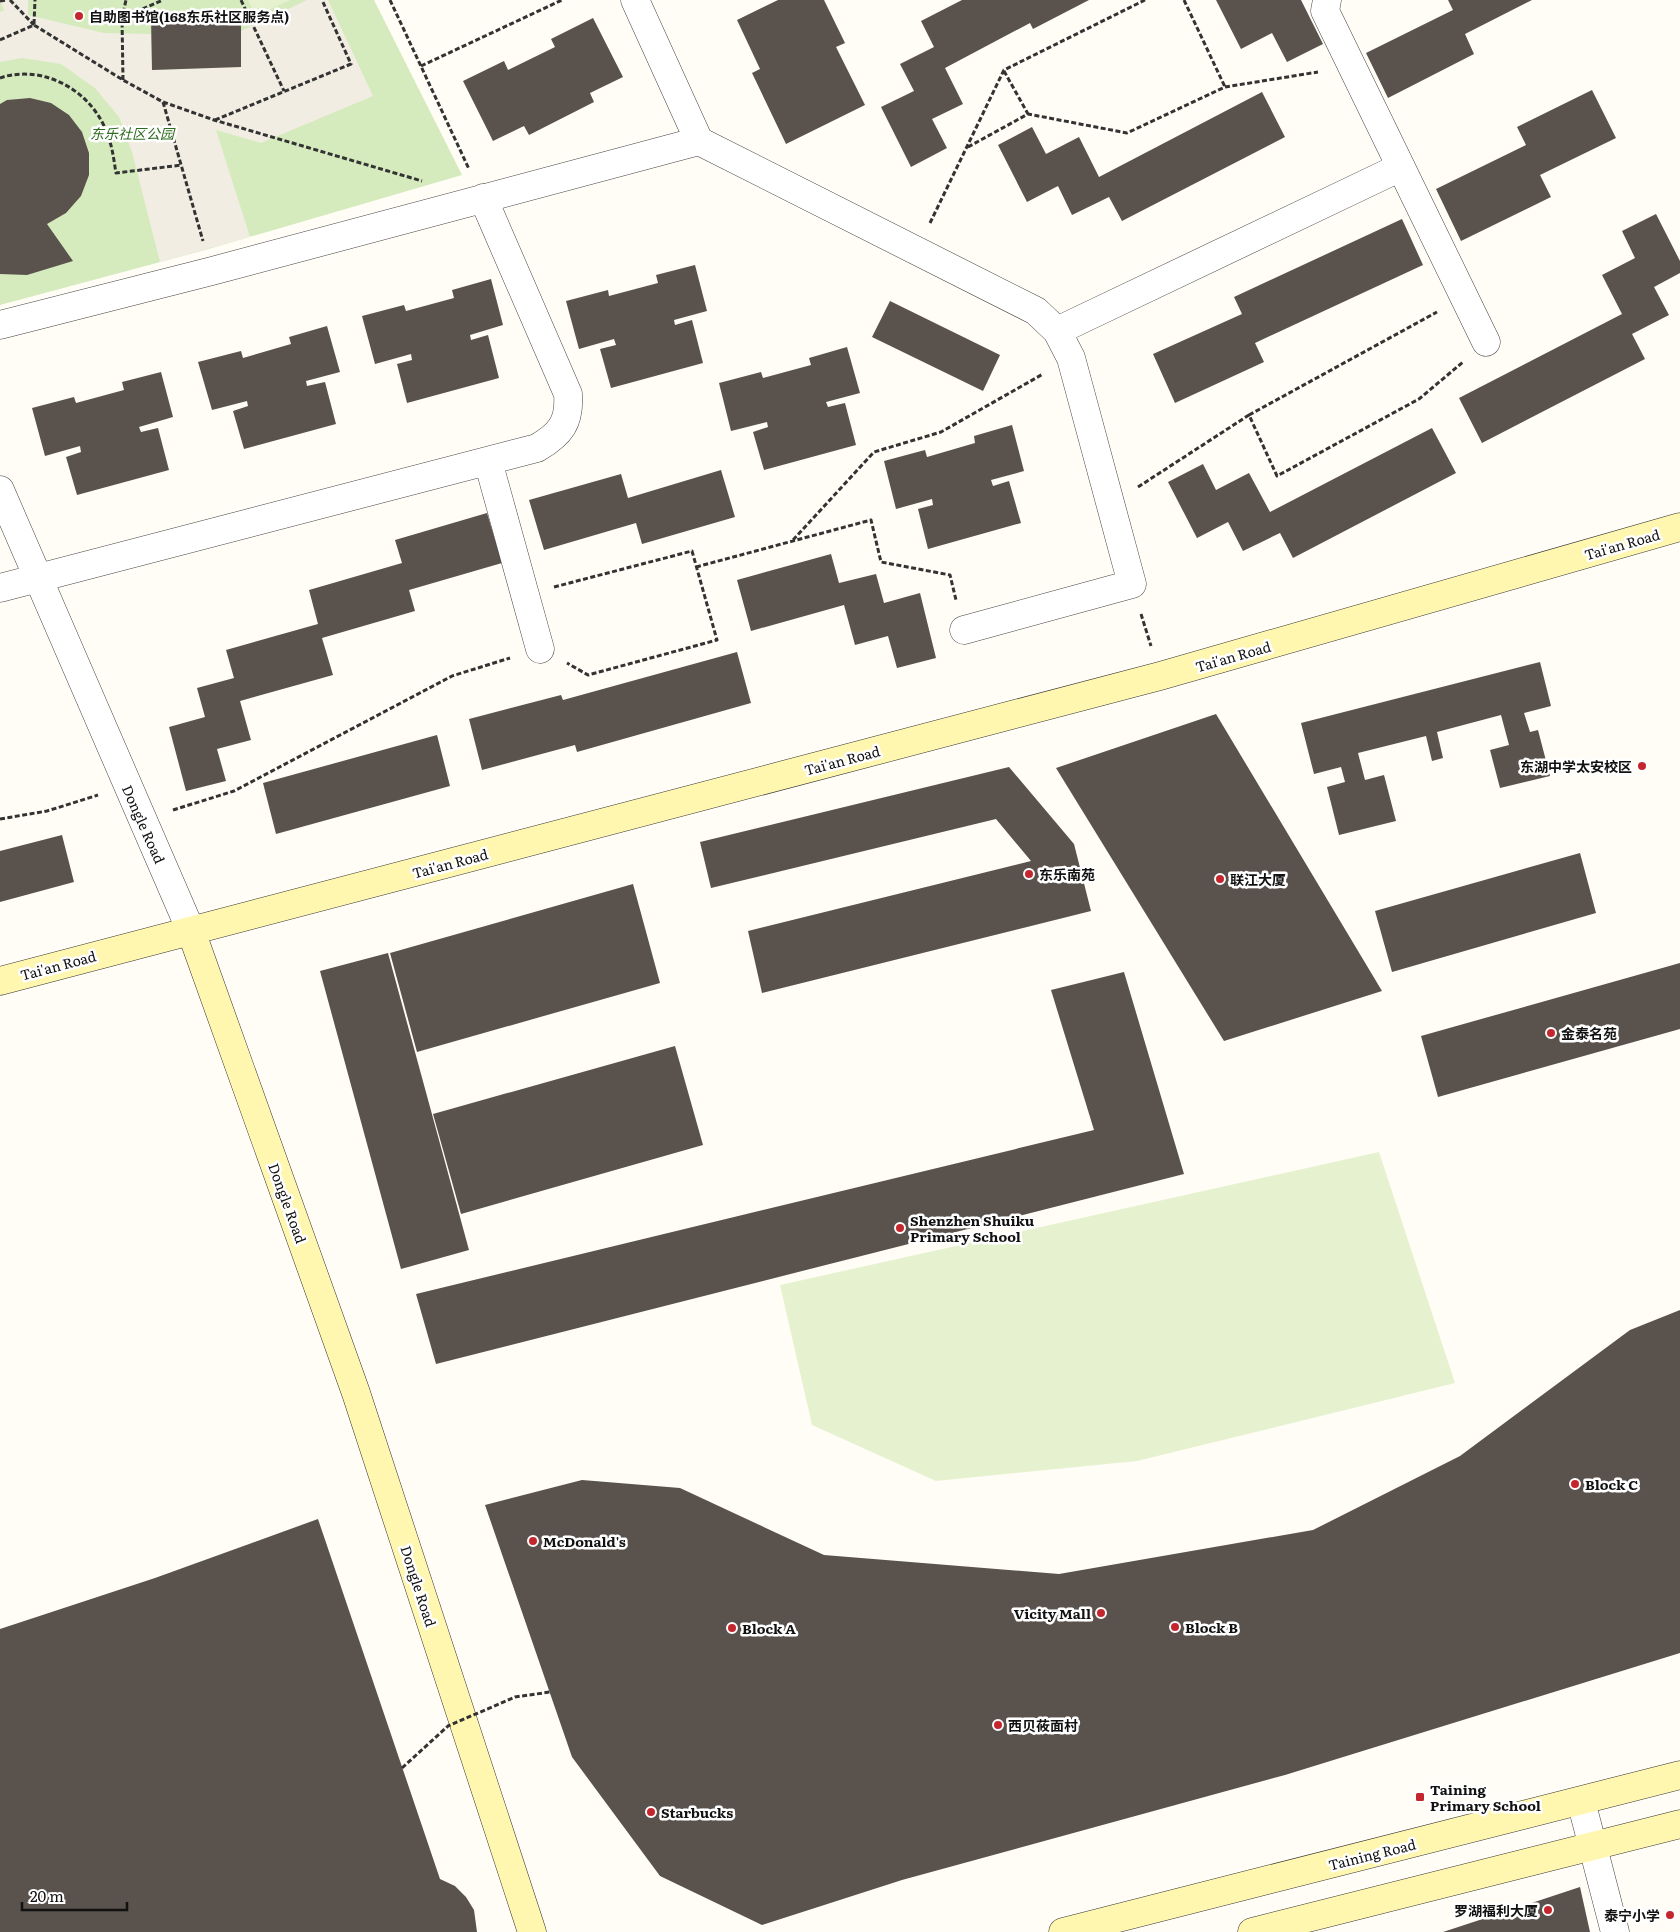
<svg xmlns="http://www.w3.org/2000/svg" width="1680" height="1932" font-family="Literata,'Noto Sans SC',serif">
<style>
.green{fill:#d5ebbd}
.pitch{fill:#e6f2cf}
.plaza{fill:#f1ede2}
.building{fill:#5a524d}
.lines{fill:none;stroke-linecap:round;stroke-linejoin:round}
.street-casing{stroke:#444;stroke-width:29}
.secondary-casing{stroke:#333;stroke-width:29}
.path{stroke:#333;stroke-width:3;stroke-dasharray:5 2.5;stroke-linecap:butt}
.street{stroke:#fff;stroke-width:28}
.secondary{stroke:#fff6b0;stroke-width:28}
.path-bridge{stroke:#333;stroke-width:3;stroke-dasharray:5 2.5;stroke-linecap:butt}
.poi-dot{fill:#c4262e;stroke:#fff;stroke-width:2}
.labels{text-anchor:middle;dominant-baseline:central;stroke-width:5;stroke-linejoin:round;paint-order:stroke}
.poi-label{font-size:14px;font-weight:bold;fill:#111;stroke:#fff;text-anchor:start}
.park-label{font-size:14px;font-style:italic;fill:#2f6b1f;stroke:#fff}
.street-label{font-size:14px;fill:#111;stroke:#fff}
</style>
<rect width="100%" height="100%" fill="#fffdf5"/>
<path class="green" d="M0,0H374L462,175L205,250L0,305Z"/>
<path class="pitch" d="M248,0H290L256,16Z
M1379,1152L1455,1383L1137,1461L936,1481L812,1425L780,1285Z"/>
<path class="plaza" d="M0,0H28V15L104,33L151,34L152,70L241,67V31L307,0H328L373,96L261,143L216,130L250,237L160,262L132,152L119,117L95,88L61,64L22,58L0,62V12L4,10Z"/>
<path class="building" d="M778,0H824L845,43L836,47L865,105L786,144L752,73L760,69L737,20Z
M962,0H1089L1033,29L1030,23L945,68L963,104L932,119L947,148L911,167L881,107L914,91L900,64L934,47L921,21Z
M1216,0H1301L1323,44L1287,62L1272,33L1241,49Z
M1448,0H1532L1465,34L1474,54L1388,98L1366,53L1453,10Z
M241,16V67L152,70L151,18Z
M593,18L623,77L590,93L594,102L529,135L524,126L493,141L463,81L504,61L508,70L555,47L551,39Z
M1592,90L1616,138L1540,175L1551,197L1461,241L1436,189L1526,145L1517,127Z
M1262,92L1285,137L1122,221L1109,197L1072,215L1058,186L1027,202L998,145L1032,127L1046,154L1079,137L1099,177Z
M30,98L51,103L69,115L82,132L89,153V175L81,196L66,213L47,224L73,261L27,275L0,274V104L7,100Z
M1656,214L1680,261V273L1654,287L1669,315L1632,334L1645,359L1482,443L1459,398L1622,314L1602,275L1635,258L1622,231Z
M1402,219L1423,265L1255,343L1264,362L1175,403L1153,354L1242,314L1234,297Z
M695,265L707,311L674,320L675,325L692,320L703,363L611,388L600,349L616,345L614,339L579,349L566,301L608,290L609,296L658,283L656,275Z
M491,279L503,325L470,335L471,340L488,335L499,378L407,403L397,364L412,360L411,354L375,364L362,316L404,305L406,311L454,298L452,290Z
M890,301L1000,355L983,391L872,337Z
M327,326L340,372L306,381L307,386L325,382L336,424L244,449L233,411L248,406L247,401L212,410L198,362L241,351L243,358L291,344L289,337Z
M847,347L860,393L826,402L828,407L845,403L856,445L764,470L753,432L768,427L767,422L731,431L719,383L761,372L763,378L811,365L809,358Z
M161,372L173,417L139,427L141,432L158,428L169,470L77,495L66,457L81,452L80,446L45,456L32,408L74,397L76,403L124,390L122,382Z
M1012,425L1024,471L991,480L993,486L1009,481L1021,523L928,549L918,509L933,505L932,499L896,509L884,461L925,450L927,457L975,443L974,436Z
M1432,428L1456,473L1293,558L1280,533L1243,551L1228,522L1197,538L1168,482L1203,464L1216,490L1249,473L1270,512Z
M721,470L735,517L642,544L636,523L544,550L529,500L621,474L628,498Z
M487,513L502,563L409,590L415,611L322,638L333,675L240,701L251,740L217,749L226,781L186,791L169,727L205,717L197,688L234,678L226,650L318,624L309,590L402,563L395,540Z
M831,554L839,583L876,574L884,603L920,593L936,658L897,668L888,636L855,645L844,605L751,631L737,580Z
M737,652L751,703L577,752L575,745L482,770L469,719L561,695L563,700Z
M1540,662L1551,706L1524,713L1530,732L1538,730L1550,776L1500,788L1490,750L1509,745L1501,715L1437,732L1443,758L1432,761L1426,736L1358,753L1365,780L1384,775L1396,821L1339,835L1327,787L1345,782L1341,767L1314,774L1301,723Z
M1216,714L1382,991L1224,1041L1056,768Z
M437,735L450,786L276,834L263,783Z
M1009,767L1074,844L1091,911L762,993L748,931L1031,861L996,819L711,888L700,842Z
M62,835L74,882L0,902V851Z
M1580,853L1596,913L1392,972L1375,911Z
M633,884L660,983L417,1052L390,953Z
M388,953L469,1250L401,1269L320,971Z
M1680,963V1029L1438,1097L1421,1036Z
M1124,972L1184,1174L436,1364L416,1294L1094,1130L1051,990Z
M675,1046L703,1145L461,1214L433,1114Z
M1680,1310V1653L1285,1775L902,1880L762,1925L660,1876L572,1757L485,1505L582,1480L680,1488L824,1555L1059,1574L1313,1530L1460,1456L1630,1330Z
M318,1519L440,1879L455,1886L466,1897L474,1910L477,1932H0V1629L155,1578Z
M1580,1887L1590,1932H1443Z"/>
<g class="lines">
<g class="street-casing">
<path id="street" d="M635,0L699,141L1036,311L1057,331L1071,358L1132,584L964,630
M1327,0L1325,11L1486,342
M0,325L212,271L699,141
M1057,331L1401,167
M488,461L540,649
M0,490L191,931
M0,588L537,448C561,434 570,422 568,394L483,198
M1581,1801L1615,1932"/>
</g>
<g class="secondary-casing">
<path id="secondary" d="M191,931L356,1393L532,1932
M0,981L1160,676L1680,527
M1063,1932L1680,1775
M1252,1932L1680,1824"/>
</g>
<path class="path" d="M10,0L34,25
M241,0L284,91
M390,0L469,169
M1184,0L1225,87
M0,1L7,0
M122,18L163,0
M34,24L35,0
M0,40L34,25L123,80L163,102L214,120L422,181
M421,66L562,0
M1004,71L1028,114
M0,78C13,73 32,73 46,77C75,85 100,108 109,139C113,150 114,162 116,173L182,165
M123,80L122,18L126,0
M163,102L203,241
M215,120L351,64L322,0
M968,147L1028,114L1127,133L1225,87L1318,72
M930,223L1004,70L1145,0
M1249,415L1437,312
M1138,487L1249,415L1277,476L1419,399L1463,362
M793,540L874,452L941,432L1043,374
M696,567L871,520L881,562L950,575L956,600
M554,587L692,551L717,640L588,675L567,663
M1141,614L1151,646
M173,810L234,791L452,676L510,658
M0,819L47,811L98,795"/>
<use href="#street" class="street"/>
<use href="#secondary" class="secondary"/>
<path class="path-bridge" d="M402,1768L448,1726L515,1697L550,1692"/>
</g>
<g class="poi-dot">
<circle cx="79" cy="16" r="5"/>
<circle cx="1642" cy="766" r="5"/>
<circle cx="1029" cy="874" r="5"/>
<circle cx="1220" cy="879" r="5"/>
<circle cx="1551" cy="1033" r="5"/>
<circle cx="900" cy="1228" r="5"/>
<circle cx="1575" cy="1484" r="5"/>
<circle cx="533" cy="1541" r="5"/>
<circle cx="1101" cy="1613" r="5"/>
<circle cx="1175" cy="1627" r="5"/>
<circle cx="732" cy="1628" r="5"/>
<circle cx="998" cy="1725" r="5"/>
<rect x="1415" y="1792" width="10" height="10" rx="2.5"/>
<circle cx="651" cy="1812" r="5"/>
<circle cx="1548" cy="1910" r="5"/>
<circle cx="1670" cy="1915" r="5"/>
</g>
<g class="labels">
<g class="poi-label">
<text x="89" y="16">自助图书馆(168东乐社区服务点)</text>
<text x="1632" y="766" text-anchor="end">东湖中学太安校区</text>
<text x="1039" y="874">东乐南苑</text>
<text x="1230" y="879">联江大厦</text>
<text x="1561" y="1033">金泰名苑</text>
<text x="910" y="1220">Shenzhen Shuiku<tspan x="910" dy="16">Primary School</tspan></text>
<text x="1585" y="1484">Block C</text>
<text x="543" y="1541">McDonald's</text>
<text x="1091" y="1613" text-anchor="end">Vicity Mall</text>
<text x="1185" y="1627">Block B</text>
<text x="742" y="1628">Block A</text>
<text x="1008" y="1725">西贝莜面村</text>
<text x="1430" y="1789">Taining<tspan x="1430" dy="16">Primary School</tspan></text>
<text x="661" y="1812">Starbucks</text>
<text x="1538" y="1910" text-anchor="end">罗湖福利大厦</text>
<text x="1660" y="1915" text-anchor="end">泰宁小学</text>
</g>
<g class="park-label">
<text x="132" y="133">东乐社区公园</text>
</g>
<g class="street-label">
<text transform="translate(1622 544) rotate(-16)">Tai'an Road</text>
<text transform="translate(1233 656) rotate(-16)">Tai'an Road</text>
<text transform="translate(842 760) rotate(-15)">Tai'an Road</text>
<text transform="translate(144 824) rotate(66)">Dongle Road</text>
<text transform="translate(450 863) rotate(-15)">Tai'an Road</text>
<text transform="translate(58 965) rotate(-15)">Tai'an Road</text>
<text transform="translate(288 1203) rotate(70)">Dongle Road</text>
<text transform="translate(419 1586) rotate(72)">Dongle Road</text>
<text transform="translate(1372 1854) rotate(-14)">Taining Road</text>
</g>
</g>
<path d="M22 1902v8h105v-8" fill="none" stroke="#111111" stroke-width="2.5"/>
<text x="30" y="1902" font-size="15" fill="#111111" stroke="#ffffff" stroke-width="4" paint-order="stroke">20 m</text>
</svg>
